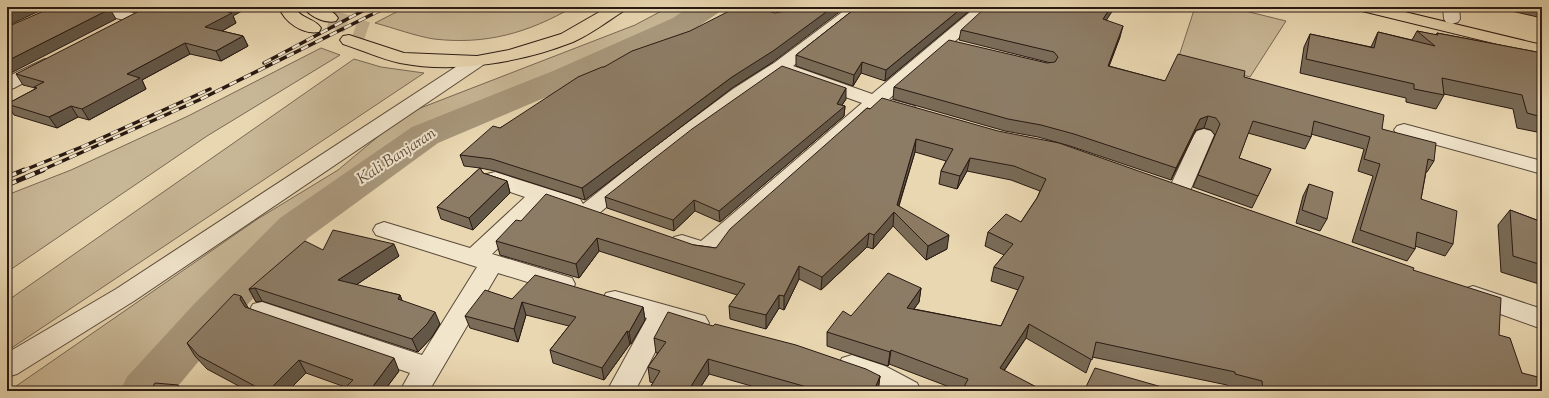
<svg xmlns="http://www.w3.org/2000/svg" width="1549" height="398" font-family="'Sorts Mill Goudy',serif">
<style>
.green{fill:#c8b796;stroke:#786854}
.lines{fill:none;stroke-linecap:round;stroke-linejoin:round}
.river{fill:#a8977b;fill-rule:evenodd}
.major-tunnel{stroke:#c3b191;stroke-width:18;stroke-dasharray:18 9;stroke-linecap:butt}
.minor-casing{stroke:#59493a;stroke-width:2}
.major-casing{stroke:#291a13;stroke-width:2}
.minor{fill:#f1e5cc;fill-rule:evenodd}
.major{fill:#e9d7b1;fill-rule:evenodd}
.rail-far1-casing{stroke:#291a13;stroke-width:3.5}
.rail-casing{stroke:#291a13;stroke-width:5}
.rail-far1{stroke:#f1e5cc;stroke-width:2.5;stroke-dasharray:8;stroke-linecap:butt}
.rail{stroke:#f1e5cc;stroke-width:3.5;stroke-dasharray:10;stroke-linecap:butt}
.wall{fill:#796b57;stroke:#291a13}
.shaded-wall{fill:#635747;stroke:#291a13}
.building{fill:#8d7c65;stroke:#291a13}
.labels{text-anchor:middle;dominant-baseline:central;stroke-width:4;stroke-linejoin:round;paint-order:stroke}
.water-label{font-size:16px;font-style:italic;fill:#5c4c3d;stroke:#f1e5cc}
</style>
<rect width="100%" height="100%" fill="#e9d7b1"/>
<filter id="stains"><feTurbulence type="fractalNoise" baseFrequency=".005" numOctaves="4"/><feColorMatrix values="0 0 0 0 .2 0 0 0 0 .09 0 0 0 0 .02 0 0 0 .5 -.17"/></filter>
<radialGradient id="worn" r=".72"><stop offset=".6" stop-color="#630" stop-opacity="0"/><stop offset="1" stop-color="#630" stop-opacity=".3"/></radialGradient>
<path class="green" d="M406,7H573C528,33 486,45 434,39C415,36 394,28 375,23Z
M669,7H708L683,24L564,78L425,135L294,228L211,315L145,391H9L256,220L338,170L405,114L635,25Z
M1195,7H1229L1286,21L1250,77L1179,56Z
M321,48L340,55L207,136L7,272V195L71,170L188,116Z
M354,59L381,67L424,73L7,351V301Z"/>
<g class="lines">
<path class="river" d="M689,7H722L718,13L693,30L575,85L438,143L308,238L227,327L174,391H120L127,377L195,303L280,218L412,127L553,71L673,18Z"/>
<path class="major-tunnel" d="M330,18L367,31"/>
<g class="minor-casing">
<path id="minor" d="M84,7H111L141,15L143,18L141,21L135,23L86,10Z
M849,7H868L793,66L872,94L976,7H994L889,99L914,106L917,110L914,114L907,116L878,108L712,257C700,260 677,254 670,243L674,237L682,235L701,241L862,103L782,74C717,117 657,165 597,215L589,217L581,215L578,210L572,211L545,203L492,254L572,278L575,284L572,290L563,293L498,273L429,391H400L410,373L253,318L249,311L253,304L262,302L422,355L477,267L376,235L373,230L376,225L384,222L470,248L525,197L487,184L484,179L487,174L495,172L580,199L583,204L647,153L733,89L774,63Z
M1443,7H1459L1460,19L1458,22L1452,24L1446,22L1444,19Z
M477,56L483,57L486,61L483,65L134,301L17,374L7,377V353L116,289L471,57Z
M45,59L51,60L54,64L51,68L14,88L7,90V77Z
M1404,124L1542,161V174L1397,134L1394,130L1397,126Z
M1204,129L1211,131L1214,135L1190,191L1187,196L1179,198L1171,196L1168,191L1194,135L1197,131Z
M1473,286L1542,309V329L1464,301L1461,295L1464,289Z
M615,291L705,316L709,323L705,330L696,333L669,325L635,391H607L647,318L606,307L602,300L606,293Z
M852,355L885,366L917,383L921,391H882L865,382L842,374L838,366L842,358Z"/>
</g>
<g class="major-casing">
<path id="major" d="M279,7H295C300,19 315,18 321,28L319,32C303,35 284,22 279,7Z
M303,7C316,7 330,6 338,18L336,21C325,24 309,16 303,7Z
M608,7H627L625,10C608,21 591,34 573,42C522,62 455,74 400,63C381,59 362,50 343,44L340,40L343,36L349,35L404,53L477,56L509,50L561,34Z
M1356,7H1384L1542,45V55L1358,10Z"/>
</g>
<use href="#minor" class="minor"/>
<use href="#major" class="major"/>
<g class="rail-far1-casing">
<path id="rail-far1" d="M264,63L370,7
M22,171L84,146L210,89
M40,171L199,100L387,7"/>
</g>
<g class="rail-casing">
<path id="rail" d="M7,177L24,170
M7,185L43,170"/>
</g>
<use href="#rail-far1" class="rail-far1"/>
<use href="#rail" class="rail"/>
</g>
<path class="wall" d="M117,7H142L133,11Z
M857,7H974L885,81L861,73L853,86L796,66V55Z
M1494,7H1542V18Z
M233,16L236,23L222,31L243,36L248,46L221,61L190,54L142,80L146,89L89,120L78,117L57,128L14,115L7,104L35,89V88L23,85L16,74Z
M1106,20L1120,37L1109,66L1165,81L1244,77L1382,129L1434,161L1427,172H1426L1421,199L1453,244L1445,256L1415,246V249L1407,261L1352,242L1373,176L1358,171L1364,149L1311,134V137L1305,149L1248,133L1239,158L1271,169L1252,208L1193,187L1215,135L1211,130L1204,128L1196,130L1171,180L1070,146L1038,137L1005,131L893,99L894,87L1051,63L959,40L961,30Z
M1417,31L1436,35L1437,33L1542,53V133L1517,128L1513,109L1444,94V95L1436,109L1406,102V98L1300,73L1304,47L1310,34L1371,47L1378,32L1412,40Z
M773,62L732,88L585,200L495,171L480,168L483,173L507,181L510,193L473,230L441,219L437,207L480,168L464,166L460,155L500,128L604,67Z
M846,99L842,105L845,106L844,116L720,222L695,211L674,231L607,208L605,197Z
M867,108L1413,270L1499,335L1522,373L1542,391H1241L1228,387L1227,385L1092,357L1086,373L1026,338L1004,371L1044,391H960L889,364L888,366L827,346V332L851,316L921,288L919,302L914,309L1001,326L1018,290L991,281L994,267L1004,255L985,246L988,232L1021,222L1037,198L1040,191L1011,180L967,171L957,189L939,184L941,171L946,161L915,152L899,206L947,249L926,260L893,226L873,249L867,247L821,290L799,279L784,310L779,308L766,329L730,319L729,306L737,295L599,251L579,278L500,255L496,241L521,221L716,248Z
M1309,184L1327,219L1320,231L1296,223L1303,196Z
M1510,210L1542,222V285L1501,272L1498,225Z
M323,250L399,256L356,285L400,295L402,301L440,324L432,337L418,352L262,301L256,302L249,289Z
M241,296L248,308L399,371L384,391H342L345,387L306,373L288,391H248L207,369L195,356L187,343Z
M512,299L643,307L645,320L631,344H630L604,380L553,363L550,350L569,326L526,315L518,342L470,328L465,316Z
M654,338L880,376L878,391H769L709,374L698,391H648L653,383L650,382L648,367L658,353H656Z"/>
<path class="shaded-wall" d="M21,7H48L7,26V13Z
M130,7H142L133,11Z
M227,7H249L233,16L236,23L210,38L205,27L221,10Z
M833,7H846L773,62L732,88L585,200L582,188L732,77Z
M963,7H974L885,81L886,70Z
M1111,7H1115L1100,30L1103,19Z
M110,9L116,19L7,75V61Z
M1123,26L1120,37L1105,77L1108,66Z
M243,36L248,46L221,61L216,51Z
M185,43L190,54L142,80L146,89L89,120L82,109L127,74Z
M862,62L861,73L853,86L854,75Z
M846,88V99L838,111L845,106L844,116L720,222L719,211L837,104Z
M71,106L78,117L57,128L49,117Z
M1208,116L1204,128L1196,130L1171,180L1176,168L1200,119Z
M916,139L915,152L896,214L897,205Z
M970,158L967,171L957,189L960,176Z
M507,181L510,193L473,230L469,218Z
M694,200L695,211L674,231L673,220Z
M894,212L893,226L873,249L874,235Z
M869,233L867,247L821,290L822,277Z
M949,235L947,249L926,260L928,246Z
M597,238L599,251L579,278L576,264Z
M394,244L399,256L344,293L338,280Z
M799,266V279L784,310V296Z
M255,288L262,301L256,302L249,289Z
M921,288L919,302L905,321L907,308Z
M400,295L405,308L398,299Z
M779,295V308L766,329V315Z
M241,296L249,309L248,312L240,299Z
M522,302L526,315L518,342L514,329Z
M643,307L645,320L631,344L629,332Z
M435,312L440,324L432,337L418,352L412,339Z
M1029,324L1026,338L996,382L1000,368Z
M627,331L630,344L604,380L602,368Z
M891,350L889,364L888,366L890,352Z
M394,358L399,371L384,391H372L371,389Z
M708,359L709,374L698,391H688Z
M299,360L306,373L288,391H268Z
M880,376L878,391H874Z
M178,385L182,391H175Z"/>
<path class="building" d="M7,7H21L7,13Z
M53,7H101L110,9L7,61V27Z
M147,7H227L221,10L232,13L205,27L243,36L216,51L185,43L127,74L140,78L82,109L71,106L49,117L7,104L37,88L34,87L44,82L16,74Z
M737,7H754L775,13L785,11L789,7H833L773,51L732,77L582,188L492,159L460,155L493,126L500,128L578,77L602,67H604L632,51L690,31Z
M857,7H963L886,70L862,62L854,75L796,55Z
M986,7H1111L1103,19L1123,26L1108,66L1165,81L1178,54L1245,71L1244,77L1384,115L1382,129L1436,143L1434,161L1428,159L1421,199L1457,211L1453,244L1417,232L1415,249L1360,230L1380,164L1364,159L1370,137L1314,121L1311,137L1253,121L1239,158L1271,169L1258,196L1198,175L1220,124L1216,118L1208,116L1200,119L1176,168L1074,134L1041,125L1008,119L894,87L949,40L1047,63L1055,62L1058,57L1054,52L961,30Z
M1417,31L1438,35L1437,33L1542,53V117L1527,113L1522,95L1442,78L1444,95L1414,89V84L1306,59L1310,34L1374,48L1378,32L1435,46Z
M782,66L846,88L837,104L845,106L719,211L694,200L673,220L605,197L692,129Z
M882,98L998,131L1059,143L1414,268L1413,270L1501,298L1499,335L1510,338L1522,373L1542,378V391H1263L1262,381L1235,374V372L1096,342L1092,360L1029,324L1000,368L1044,391H962L968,379L891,350L890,352L827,332L843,311L851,316L888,273L921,288L907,308L1001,326L1024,277L994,267L1013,244L988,232L1006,214L1021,222L1037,198L1046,179L1014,166L970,158L960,176L941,171L953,149L916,139L897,205L949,235L928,246L894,212L874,235L869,233L822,277L799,266L784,296L779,295L766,315L729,306L745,284L597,238L576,264L496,241L516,220L521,221L546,194L694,245L716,248L730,229L867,108L870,109Z
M480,168L483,173L507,181L469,218L437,207Z
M1309,184L1333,192L1327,219L1302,210Z
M1510,210L1542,222V265L1513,256Z
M333,230L394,244L338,280L400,295L398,299L435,312L427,324L412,339L255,288L249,289L305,241L323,250Z
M535,275L643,307L629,332L627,331L602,368L550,350L576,317L522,302L514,329L465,316L485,290L512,299Z
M234,294L241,296L240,299L245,307L394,358L371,389L377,391H342L353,380L299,360L268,391H264L199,356L187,343Z
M668,312L713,326L715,324L796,345L866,369L880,376L874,391H821L708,359L688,391H648L660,371L648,367L666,342L654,338Z
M1095,368L1176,391H1084Z
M155,383L178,385L175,391H150Z"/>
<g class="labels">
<g class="water-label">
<text transform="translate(397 157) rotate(-33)">Kali Banjaran</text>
</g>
</g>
<rect width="1549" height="398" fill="none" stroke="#e9d7b1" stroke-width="24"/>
<rect x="8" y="8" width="1533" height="382" fill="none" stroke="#291a13" stroke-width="2"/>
<rect x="12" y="12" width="1525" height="374" fill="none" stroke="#291a13"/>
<rect width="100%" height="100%" filter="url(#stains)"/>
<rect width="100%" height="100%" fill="url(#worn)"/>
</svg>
